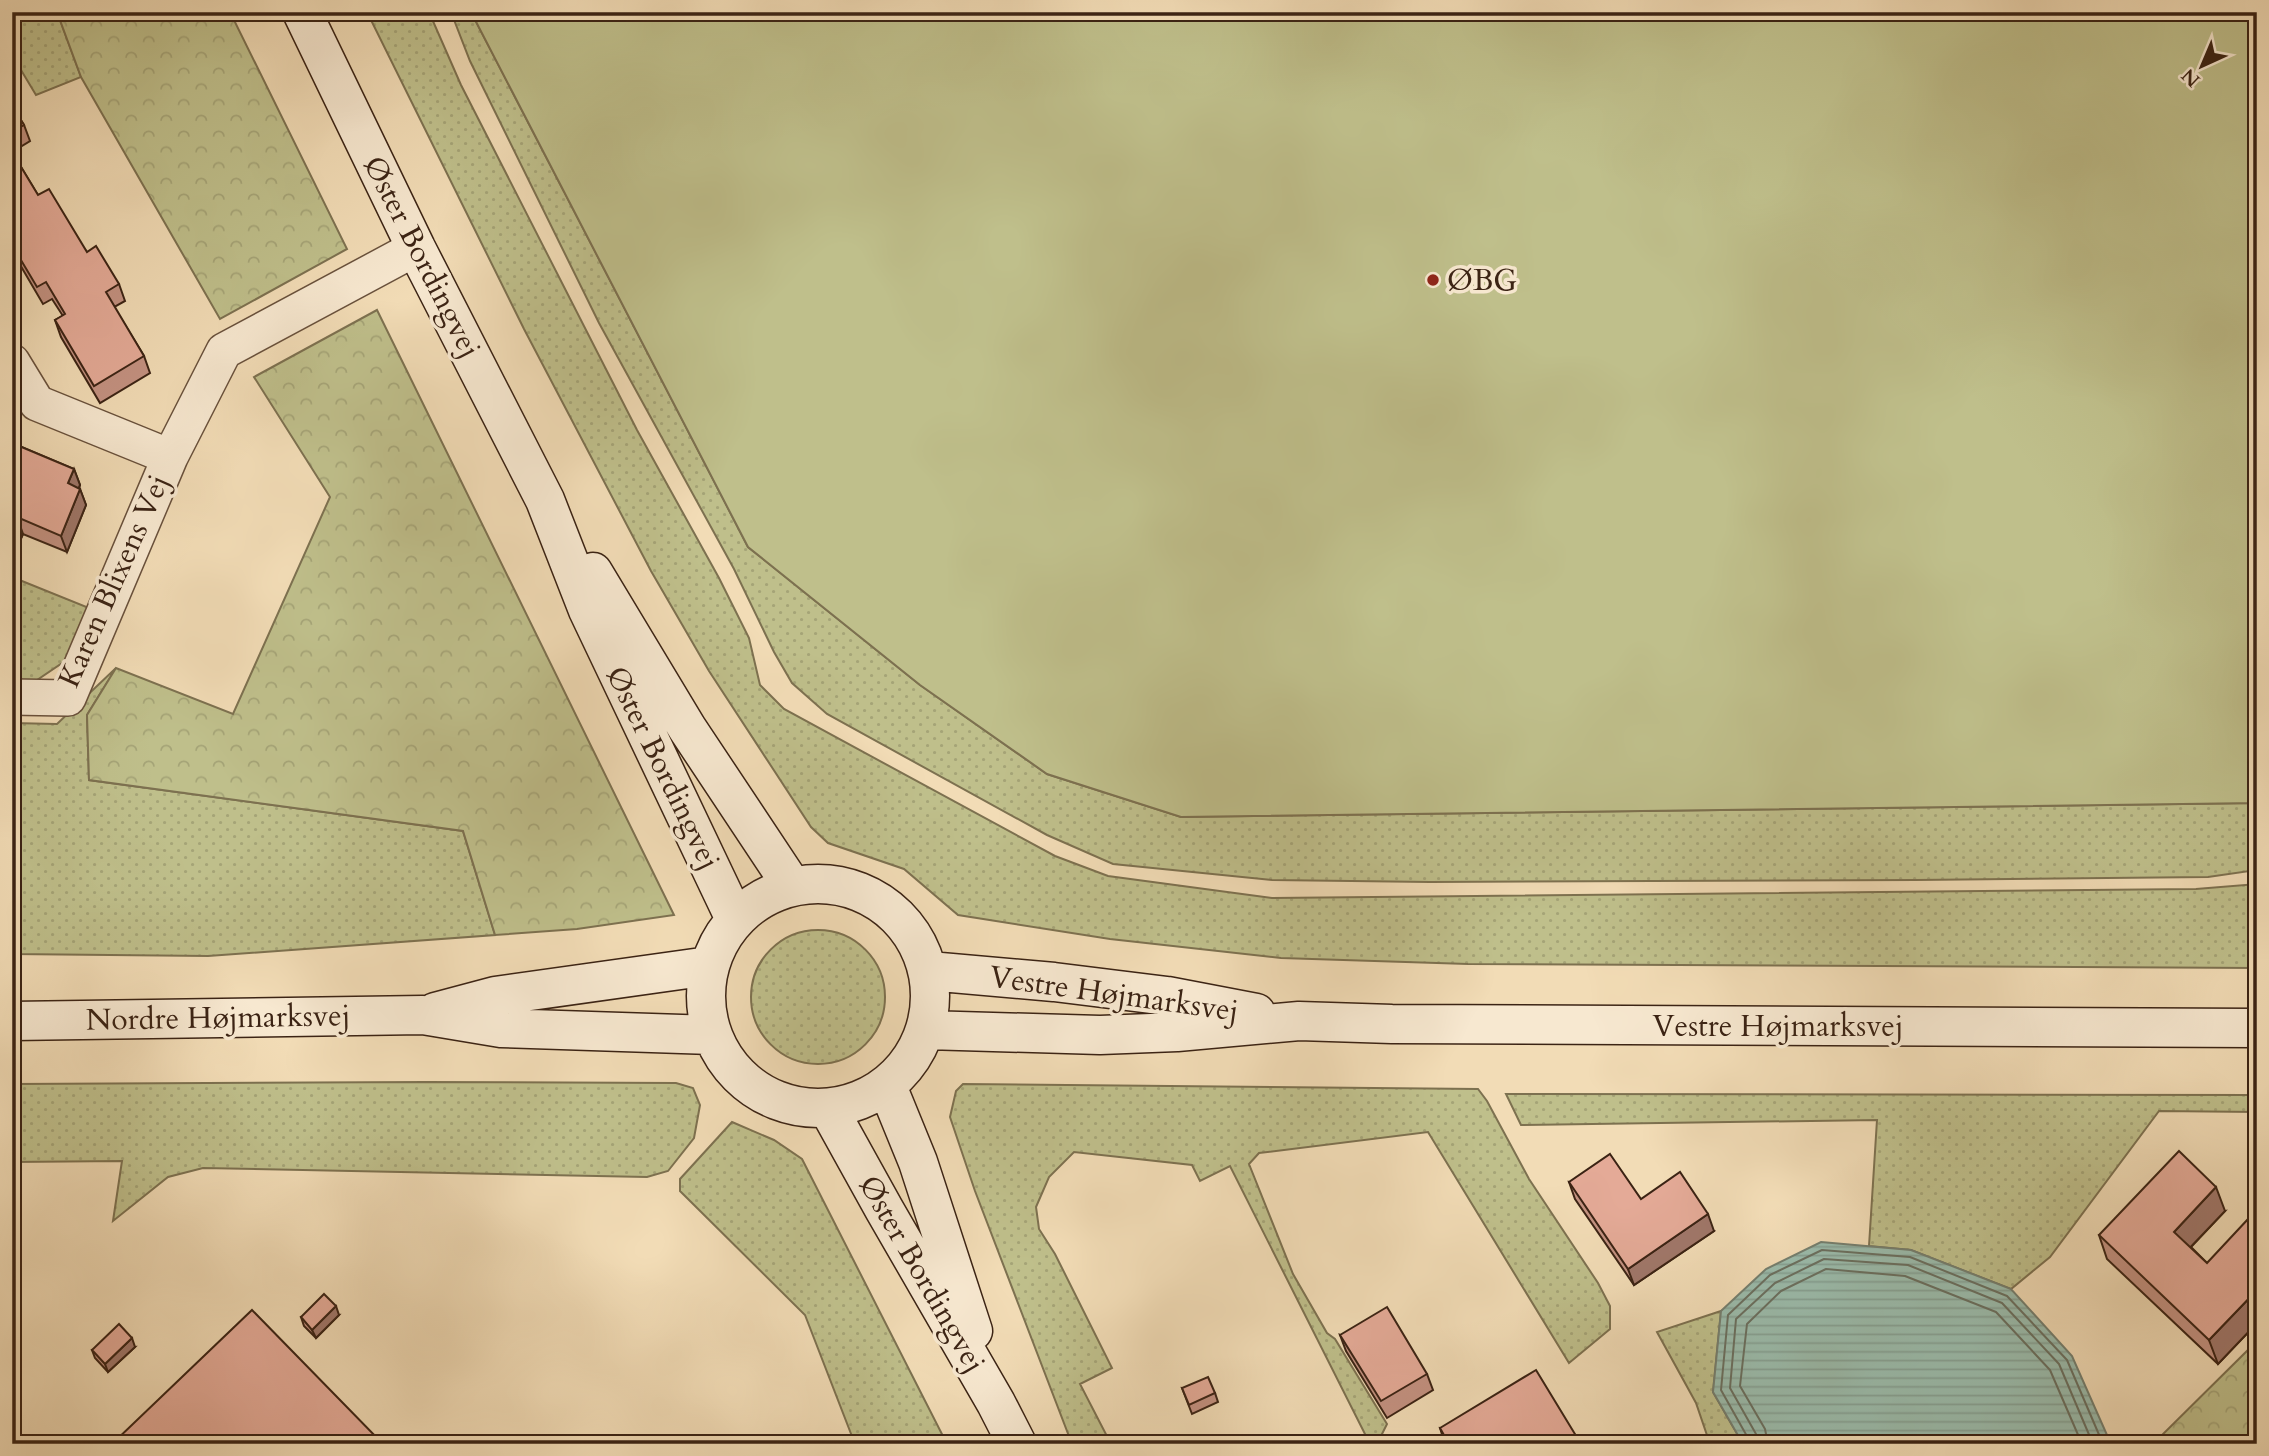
<svg xmlns="http://www.w3.org/2000/svg" width="2269" height="1456" font-family="Cardo,serif">
<style>
.grass{fill:url(#grass-dots);stroke:#7d7150;stroke-width:2}
.forest{fill:url(#forest-crowns);stroke:#7d7150;stroke-width:2}
.garden{fill:#bfbf8b;stroke:#7d7150;stroke-width:2}
.water{fill:url(#water-rules);stroke:#757f6f;stroke-width:2}
.lines{fill:none;stroke-linecap:round;stroke-linejoin:round}
.shore{stroke:#6b7060;stroke-width:2}
.street-casing{stroke:#69513c;stroke-width:38}
.secondary-casing{stroke:#3b2314;stroke-width:41}
.street{stroke:#f7e8d0;stroke-width:35}
.secondary{stroke:#f7e8d0;stroke-width:38}
.wall{fill:#c49282;stroke:#3b2314;stroke-width:2}
.shaded-wall{fill:#a0776a;stroke:#3b2314;stroke-width:2}
.building{fill:#e4aa97;stroke:#3b2314;stroke-width:2}
.poi-dot{fill:#8f2418;stroke:#f7e8d0;stroke-width:2.5}
.labels{text-anchor:middle;dominant-baseline:central;stroke-width:7;stroke-linejoin:round;paint-order:stroke}
.street-label{font-size:30px;fill:#3b2314;stroke:#f7e8d0}
.poi-label{font-size:30px;fill:#3b2314;stroke:#f7e8d0;text-anchor:start}
</style>
<defs>
<pattern id="grass-dots" width="8" height="8" patternUnits="userSpaceOnUse" patternTransform="scale(1.75)"><rect width="8" height="8" fill="#bfbf8b"/><path d="M2 2h.1M6 6h.1" fill="none" stroke="#a5a477" stroke-width="1.8" stroke-linecap="round"/></pattern>
<pattern id="forest-crowns" width="20" height="18" patternUnits="userSpaceOnUse" patternTransform="scale(1.75)"><rect width="20" height="18" fill="#bfbf8b"/><path d="M2 6a3 3 0 1 1 6 0M12 15a3 3 0 1 1 6 0" fill="none" stroke="#a5a477"/></pattern>
<pattern id="water-rules" width="6" height="5" patternUnits="userSpaceOnUse" patternTransform="scale(1.75)"><rect width="6" height="5" fill="#9bbcac"/><path d="M0 2.5h6" fill="none" stroke="#86a193"/></pattern>
</defs>
<rect width="100%" height="100%" fill="#f2dcb6"/>
<filter id="stains"><feTurbulence type="fractalNoise" baseFrequency=".00286" numOctaves="4"/><feColorMatrix values="0 0 0 0 .2 0 0 0 0 .09 0 0 0 0 .02 0 0 0 .5 -.17"/></filter>
<radialGradient id="worn" r=".72"><stop offset=".6" stop-color="#630" stop-opacity="0"/><stop offset="1" stop-color="#630" stop-opacity=".3"/></radialGradient>
<path class="grass" d="M12,12H57L81,77L36,95L12,55Z
M367,12H429L461,85L637,430L719,578L749,638L760,685L784,709L1055,856L1108,876L1272,898L2196,889L2257,884V968L1468,964L1281,958L1110,939L958,915L904,869L828,843L811,827L709,671L651,571L524,329Z
M451,12H471L748,547L920,685L1047,774L1181,817L2257,803V870L2208,877L1916,880L1430,882L1272,880L1113,864L1047,835L827,714L792,683L774,652L734,569L599,323L470,61Z
M12,577L89,608L68,659L37,680L12,681Z
M116,668L87,715L89,780L463,831L495,935L208,956L12,954V723L57,724Z
M751 997a67 67 0 1 1 134 0a67 67 0 1 1-134 0Z
M425,1082L676,1083L693,1088L700,1105L694,1138L668,1171L647,1177L203,1168L168,1177L113,1221L122,1161L12,1162V1084Z
M963,1084L1478,1089L1487,1101L1529,1179L1598,1283L1610,1306V1329L1569,1363L1428,1132L1259,1153L1249,1164L1293,1274L1327,1333L1335,1339L1387,1424L1377,1444H1370L1230,1166L1200,1181L1192,1165L1074,1152L1049,1177L1036,1207L1039,1229L1055,1254L1112,1368L1080,1384L1111,1444H1072L975,1191L950,1117L956,1091Z
M1506,1094L2257,1095V1112L2159,1111L2050,1257L2011,1289L1911,1250L1869,1246L1877,1120L1521,1125Z
M732,1122L774,1140L802,1159L947,1444H855L805,1315L680,1191V1179Z
M1721,1311L1713,1392L1743,1444H1710L1696,1403L1657,1332Z"/>
<path class="forest" d="M57,12H230L347,249L220,319L81,77Z
M377,310L674,915L577,929L495,935L463,831L89,780L87,715L116,668L233,714L330,497L254,377Z
M2257,1341V1444H2153Z"/>
<path class="garden" d="M471,12H2257V803L1181,817L1047,774L920,685L748,547Z"/>
<path class="water" d="M1821,1242L1911,1250L2011,1289L2072,1356L2111,1444H1743L1713,1392L1721,1311L1766,1269Z"/>
<g class="lines">
<path class="shore" d="M1749,1444L1748,1438L1721,1390L1728,1315L1770,1275L1822,1250L1910,1257L2007,1296L2067,1360L2103,1444
M1757,1444L1756,1434L1730,1388L1736,1319L1775,1283L1824,1259L1908,1265L2002,1303L2059,1364L2093,1444
M1768,1444L1765,1429L1740,1386L1747,1324L1781,1291L1826,1269L1905,1276L1996,1312L2050,1370L2082,1444"/>
<g class="street-casing">
<path id="street" d="M12,362L37,403L170,457
M12,697L68,698L170,457L224,351L416,248"/>
</g>
<g class="secondary-casing">
<path id="secondary" d="M302,12L416,248L545,500L588,610L735,919
M593,572L687,728L792,886
M706 996a112 112 0 1 1 224 0a112 112 0 1 1-224 0Z
M929,971L1054,982L1167,996L1256,1013
M435,1012L495,996L709,966
M12,1021L423,1015L501,1028L712,1035
M926,1030L1100,1035L1177,1032L1299,1021L1392,1024L2257,1028
M887,1086L918,1162L973,1331
M828,1108L884,1209L996,1403L1017,1444"/>
</g>
<use href="#street" class="street"/>
<use href="#secondary" class="secondary"/>
</g>
<path class="wall" d="M12,106L24,125L30,141L12,152Z
M12,152L38,195L87,252L119,284L125,301L114,307L144,356L150,373L100,403L61,337L55,320L63,316L52,299L43,304L12,251Z
M12,443L74,469L80,485L79,488L80,489L86,505L67,552L23,534L15,552L12,550Z
M1569,1182L1641,1199L1714,1231L1634,1285L1575,1199Z
M2225,1211L2191,1247L2207,1263L2257,1225V1323L2218,1364L2107,1259L2099,1235Z
M339,1315L316,1338L304,1326L301,1317Z
M1340,1335L1427,1374L1433,1390L1387,1418L1346,1351Z
M135,1347L108,1372L95,1358L92,1350Z
M1182,1388L1215,1393L1218,1402L1192,1414Z
M1440,1428L1581,1444H1445Z"/>
<path class="shaded-wall" d="M74,469L80,485L74,499L68,483Z
M80,489L86,505L67,552L61,536Z
M17,517L23,534L15,552L12,544V528Z
M2216,1187L2225,1211L2183,1255L2174,1232Z
M1708,1214L1714,1231L1634,1285L1628,1269Z
M2257,1290V1323L2218,1364L2209,1340Z
M336,1306L339,1315L316,1338L312,1330Z
M132,1338L135,1347L108,1372L105,1364Z"/>
<path class="building" d="M12,106L24,125L12,132Z
M12,152L38,195L49,189L87,252L96,246L119,284L106,292L144,356L94,386L55,320L65,314L46,282L37,287L12,245Z
M12,443L74,469L68,483L80,489L61,536L17,517L12,528Z
M2179,1151L2216,1187L2174,1232L2207,1263L2249,1218L2257,1225V1290L2209,1340L2099,1235Z
M1610,1154L1641,1199L1680,1172L1708,1214L1628,1269L1569,1182Z
M324,1294L336,1306L312,1330L301,1317Z
M1387,1307L1427,1374L1381,1401L1340,1335Z
M252,1310L383,1444H112Z
M119,1324L132,1338L105,1364L92,1350Z
M1536,1370L1581,1444H1449L1440,1428Z
M1208,1377L1215,1393L1189,1405L1182,1388Z"/>
<circle class="poi-dot" cx="1433" cy="280" r="7"/>
<g class="labels">
<g class="street-label">
<text transform="translate(422 257) rotate(63)">Øster Bordingvej</text>
<text transform="translate(114 581) rotate(-66)">Karen Blixens Vej</text>
<text transform="translate(663 768) rotate(64)">Øster Bordingvej</text>
<text transform="translate(1114 994) rotate(8)">Vestre Højmarksvej</text>
<text transform="translate(218 1018) rotate(-1)">Nordre Højmarksvej</text>
<text x="1778" y="1026">Vestre Højmarksvej</text>
<text transform="translate(922 1274) rotate(60)">Øster Bordingvej</text>
</g>
<g class="poi-label">
<text x="1447" y="280">ØBG</text>
</g>
</g>
<rect width="2269" height="1456" fill="none" stroke="#f2dcb6" stroke-width="42"/>
<rect x="14" y="14" width="2241" height="1428" fill="none" stroke="#3b2314" stroke-width="3.5"/>
<rect x="21" y="21" width="2227" height="1414" fill="none" stroke="#3b2314" stroke-width="2"/>
<g transform="translate(2202 66) rotate(224)" stroke="#f7e8d0" stroke-width="5" paint-order="stroke">
<path d="M0-5L12 26L0 18L-12 26Z" fill="#3b2314"/>
<text y="-10" font-size="19" font-weight="bold" text-anchor="middle" fill="#3b2314">N</text>
</g>
<rect width="100%" height="100%" filter="url(#stains)"/>
<rect width="100%" height="100%" fill="url(#worn)"/>
</svg>
